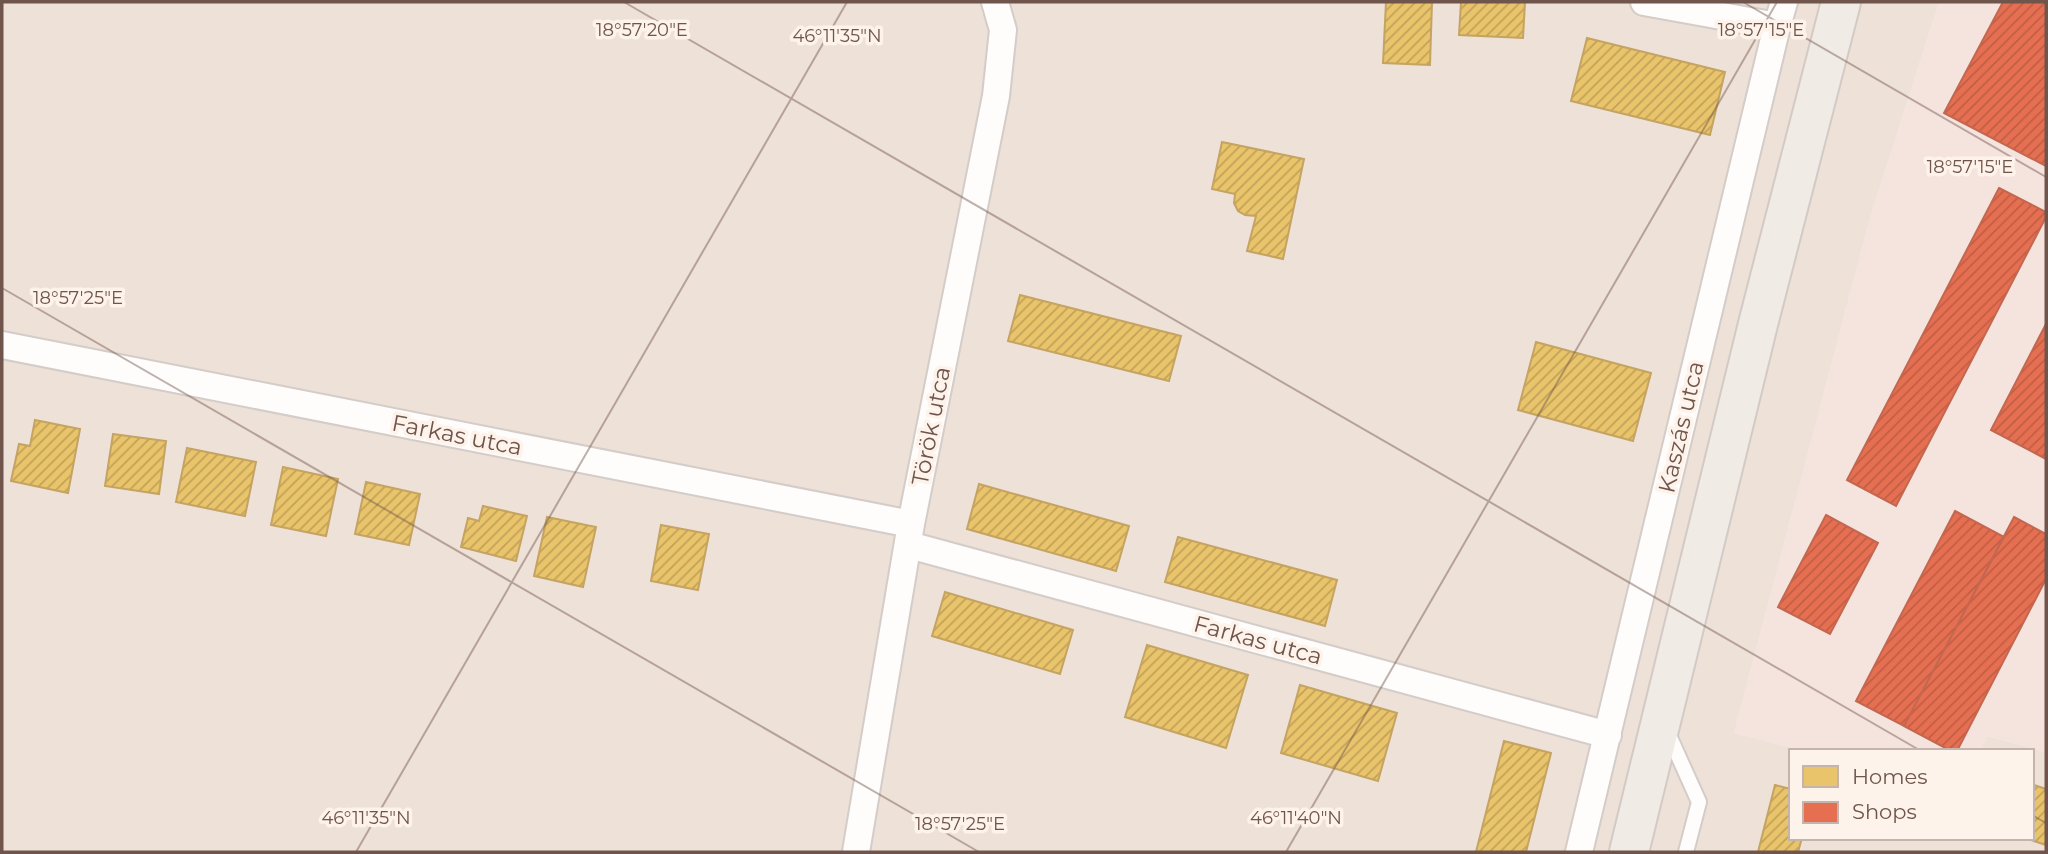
<svg xmlns="http://www.w3.org/2000/svg" width="2048" height="854" font-family="Montserrat,sans-serif">
<style>
.residential{fill:#eee1d7}
.commercial{fill:#f5e3dd}
.homes{fill:url(#homes-hatch);stroke:#c5a361;stroke-width:2}
.shops{fill:url(#shops-hatch);stroke:#c36750;stroke-width:2}
.lines{fill:none;stroke-linecap:round;stroke-linejoin:round}
.service-casing{stroke:#d4ccc8;stroke-width:18}
.minor-casing{stroke:#d4ccc8;stroke-width:30}
.primary-casing{stroke:#d3cac6;stroke-width:42}
.service{stroke:#fefdfc;stroke-width:14}
.minor{stroke:#fefdfc;stroke-width:26}
.primary{stroke:#f1ebe5;stroke-width:38}
.ticks{fill:none;stroke:#70554c;stroke-width:2;stroke-opacity:0.45}
.labels{text-anchor:middle;dominant-baseline:central;stroke-width:7;stroke-linejoin:round;paint-order:stroke}
.street-label{font-size:23px;fill:#70554c;stroke:#fdf3ea}
.ticks-label{font-size:18px;text-anchor:middle;fill:#70554c;stroke:#fdf3ea;stroke-width:7;stroke-linejoin:round;paint-order:stroke}
</style>
<defs>
<pattern id="homes-hatch" width="6" height="6" patternUnits="userSpaceOnUse" patternTransform="scale(1.75)"><rect width="6" height="6" fill="#e9c46a"/><path d="M-1 1l2-2M0 6l6-6M5 7l2-2" fill="none" stroke="#c1a259"/></pattern>
<pattern id="shops-hatch" width="6" height="6" patternUnits="userSpaceOnUse" patternTransform="scale(1.75)"><rect width="6" height="6" fill="#e76f51"/><path d="M-1 1l2-2M0 6l6-6M5 7l2-2" fill="none" stroke="#c05e45"/></pattern>
</defs>
<rect width="100%" height="100%" fill="#f5efe9"/>
<path class="residential" d="M2,2H1939L1870,218L1734,733L1803,751H1791V838H2032V751H1980L1987,736L2046,752V852H2Z"/>
<path class="commercial" d="M1939,2H2046V752L1988,736L1980,751H1803L1734,733L1870,218Z"/>
<path class="homes" d="M1386,2H1432L1430,65L1383,63Z
M1461,2H1525L1523,38L1459,35Z
M1587,38L1725,72L1710,135L1571,101Z
M1222,142L1304,159L1283,259L1247,251L1256,216L1245,215L1238,211L1234,203L1235,194L1212,189Z
M1020,295L1181,336L1169,381L1008,341Z
M1536,342L1651,373L1633,441L1518,410Z
M35,420L80,429L68,493L11,481L19,444L30,446Z
M113,434L166,441L159,494L105,486Z
M187,448L256,462L245,516L176,502Z
M283,467L338,479L326,536L271,525Z
M366,482L420,494L409,545L355,534Z
M979,484L1129,526L1116,571L967,529Z
M483,506L527,516L516,561L461,547L468,518L479,521Z
M547,517L596,527L583,587L534,576Z
M661,525L709,534L698,590L651,581Z
M1178,537L1337,580L1325,626L1165,582Z
M945,592L1073,630L1060,674L932,636Z
M1147,645L1248,675L1226,748L1125,717Z
M1300,685L1397,713L1378,781L1281,753Z
M1504,741L1551,753L1526,852H1476Z
M1775,785L1791,789V838H1802L1798,852H1758Z
M2034,785L2046,789V845L2025,838H2032Z"/>
<path class="shops" d="M2003,2H2046V166L1944,113Z
M1999,188L2046,212V217L1896,506L1847,480Z
M2046,324V459L1991,430Z
M1955,511L2004,537L1904,726L1856,701Z
M1826,515L1878,543L1830,634L1778,607Z
M2014,517L2046,534V579L1957,751H1951L1904,726Z"/>
<g class="lines">
<g class="service-casing">
<path id="service" d="M1667,731L1699,802L1686,852"/>
</g>
<g class="minor-casing">
<path id="minor" d="M1644,2L1777,26
M2,345L911,524
M909,545L1608,735
M856,852L911,524L996,96L1003,30L995,2
M1579,852L1777,26L1784,2"/>
</g>
<g class="primary-casing">
<path id="primary" d="M1629,852L1758,324L1841,2"/>
</g>
<use href="#service" class="service"/>
<use href="#minor" class="minor"/>
<use href="#primary" class="primary"/>
</g>
<path class="ticks" d="M624,2L1921,751M1743,2L2046,177M2,288L979,852M2032,815L2046,823M356,852L847,2M1286,852L1777,2"/>
<g class="labels">
<g class="street-label">
<text transform="translate(931 426) rotate(-79)">Török utca</text>
<text transform="translate(1681 427) rotate(-77)">Kaszás utca</text>
<text transform="translate(457 435) rotate(11)">Farkas utca</text>
<text transform="translate(1258 640) rotate(15)">Farkas utca</text>
</g>
</g>
<g class="ticks-label">
<text x="642" y="36">18°57'20"E</text>
<text x="1761" y="36">18°57'15"E</text>
<text x="837" y="42">46°11'35"N</text>
<text x="1970" y="173">18°57'15"E</text>
<text x="78" y="304">18°57'25"E</text>
<text x="366" y="824">46°11'35"N</text>
<text x="1296" y="824">46°11'40"N</text>
<text x="960" y="830">18°57'25"E</text>
</g>
<rect width="2048" height="854" fill="none" stroke="#70554c" stroke-width="7"/>
<rect x="1789" y="749" width="245" height="91" fill="#fdf3ea" stroke="#c5b4ab" stroke-width="2"/>
<rect x="1803" y="766" width="35" height="21" fill="#e9c46a" stroke="#c5b4ab" stroke-width="2"/>
<text x="1852" y="784" font-size="21" fill="#70554c">Homes</text>
<rect x="1803" y="802" width="35" height="21" fill="#e76f51" stroke="#c5b4ab" stroke-width="2"/>
<text x="1852" y="819" font-size="21" fill="#70554c">Shops</text>
</svg>
